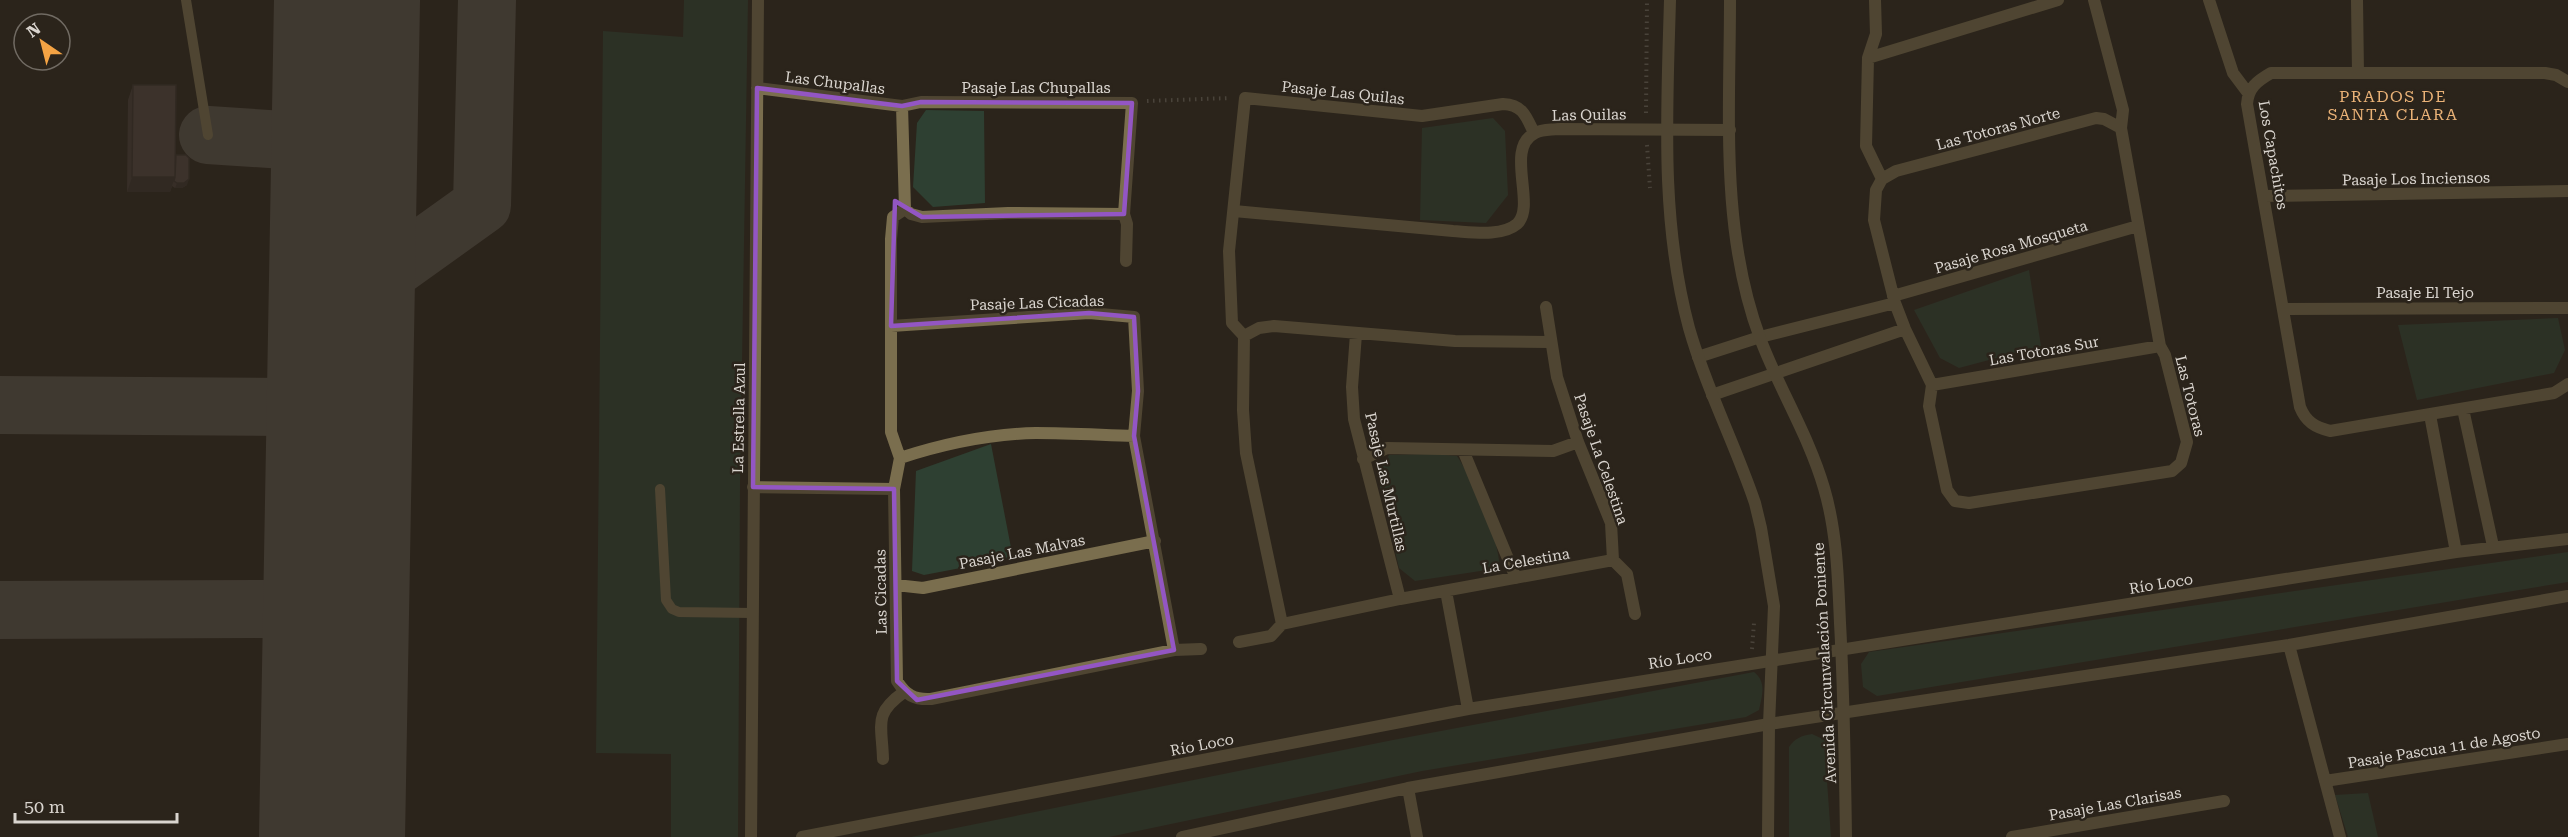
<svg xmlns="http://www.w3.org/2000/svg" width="2568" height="837" font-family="'Roboto Serif',serif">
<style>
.green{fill:#2e4032}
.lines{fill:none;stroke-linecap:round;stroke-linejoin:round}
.taxiway{stroke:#58524a;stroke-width:58}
.runway{stroke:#58524a;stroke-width:146}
.path{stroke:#6e6860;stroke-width:4;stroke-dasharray:1.5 4.5;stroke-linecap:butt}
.service{stroke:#7a6e4e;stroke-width:10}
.minor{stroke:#7a6e4e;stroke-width:12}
.tertiary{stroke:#7a6e4e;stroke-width:12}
.wall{fill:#463a36}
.shaded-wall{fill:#39302c}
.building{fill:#51443f;stroke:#39302c;stroke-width:1.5}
.marked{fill:none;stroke:#9356c3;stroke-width:4.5;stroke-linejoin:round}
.labels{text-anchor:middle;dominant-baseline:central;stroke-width:5;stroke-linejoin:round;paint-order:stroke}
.street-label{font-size:15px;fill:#dad5cf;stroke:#2b241b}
.neighbourhood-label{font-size:16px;letter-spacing:1.5px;fill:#eab277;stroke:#2b241b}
</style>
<rect width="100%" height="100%" fill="#2b241b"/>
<path class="green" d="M684,0H748L740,484L738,837H671V754L596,753L603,31L683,37Z
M926,110L984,111L985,203L933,207L913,187L917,123Z
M1493,118L1505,131L1508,195L1486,223L1420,220L1422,128Z
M2029,270L2041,346L1959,368L1940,358L1914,310Z
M2558,318L2565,350L2554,373L2417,400L2398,325Z
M991,444L1013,558L924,575L912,571L916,471Z
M1434,454L1457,456C1476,486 1497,532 1500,568L1415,581L1399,568L1377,474L1389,455Z
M2568,552V582L1877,696L1863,687L1861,664L1869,652Z
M1754,672C1767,682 1762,696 1759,710L1746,717L1422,771L1109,837H911L1393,740Z
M1812,734L1827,741L1831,747L1827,781L1831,837H1789V747C1795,738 1801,736 1812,734Z
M2368,793L2378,837H2348L2335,795Z"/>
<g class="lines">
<path class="taxiway" d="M208,135L344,144
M341,306L482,205L487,0
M0,405L289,407L306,402L318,388L340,375
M289,407L308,414L339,442
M290,609L306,618L335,646
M0,610L290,609L315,596L336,575"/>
<path class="runway" d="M332,837L347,0"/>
<path class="path" d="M1147,101L1230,98
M1646,113L1647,0
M1647,145L1650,188
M1752,649L1754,623"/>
<path class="service" d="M186,0L208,135
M660,489L666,600L672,609L679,612L752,613"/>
<path class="minor" d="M1875,0L1876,34L1868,58L1866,146L1882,179
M2209,0L2233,73L2248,93
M2357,0L2358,73
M1868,58L2058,0
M2568,82L2556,75L2545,73H2271C2257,81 2248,88 2247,104L2300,407C2306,422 2315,427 2330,431L2554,393L2568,384
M757,88L902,106L921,102L1132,103L1124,214L1127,224L1126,261
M902,106L905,209
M1882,179L1876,190L1874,220L1895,303L1905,329L1932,385L1929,406L1947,490L1955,501L1969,503L2172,471L2181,463L2187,442L2165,355L2160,346L2121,128L2123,110L2094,0
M1882,179L1896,171L2096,118L2104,119L2121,128
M2265,196L2568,191
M905,209L893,217L891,239V432L900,458L894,489L897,681C906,695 914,700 931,699L1174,650L1201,649
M905,209L911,214L922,217L1008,213L1124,214
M1234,211L1453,231C1471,232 1502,237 1517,224C1537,206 1504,148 1535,133C1542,129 1551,130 1558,129L1730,130
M1893,296L2138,226
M1546,307L1557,377L1578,442L1611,523L1613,560L1627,574L1635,614
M2283,309L2568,308
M891,326L1089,313L1134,317L1138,391L1134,436L1174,650
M1356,334L1352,387L1354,419L1400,599
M1244,336L1232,323L1229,251L1245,98L1422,116L1503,104C1523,105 1526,116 1534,133
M1244,336L1259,328L1274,326L1455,341L1550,342
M1244,336L1243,410L1246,453L1282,624
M1698,357L1760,337L1895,303
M1932,385L2160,346
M1712,395L1905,329
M2463,409L2493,546
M2430,415L2456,552
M1463,450L1516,578
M900,458C943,444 990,434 1036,433C1069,433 1101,435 1134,436
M1363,459L1387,448L1553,451L1578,442
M753,487L894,489
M896,585L923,588L1155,541
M1446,591L1468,709
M1239,642L1271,636L1282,624L1400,599L1613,560
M2289,645L2340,837
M883,759C882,724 873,714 904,692
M2325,781L2568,744
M1408,788L1417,837
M751,837L758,0
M802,837L1468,709L2456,552L2568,539
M1182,837L1408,788L1769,724L2289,645L2568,596
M2012,837L2224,801"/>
<path class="tertiary" d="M1670,0C1667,110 1660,220 1689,328C1706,388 1735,444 1755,503L1761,528L1774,606L1769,724L1768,837
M1730,0C1730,112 1720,231 1760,338C1779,389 1809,436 1824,488C1837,532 1838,578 1840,623C1844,695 1845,766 1846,837"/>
</g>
<path class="wall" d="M133,85L175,155L187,185L182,188H175L172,186L170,192H127L128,100Z"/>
<path class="shaded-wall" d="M132,177H175L170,192H127Z
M189,179L187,185L182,188H175L177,183Z"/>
<path class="building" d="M133,85H176L175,177H132Z
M176,155H186L189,158V179L184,183H177L174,181L175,177Z"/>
<path d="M0 0H2568V837H0ZM757,88L902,106L921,102L1132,103L1124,214L922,217L895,201L891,326L1089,313L1134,317L1138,391L1134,436L1174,650L917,700L897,681L894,489L753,487Z" fill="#2b241b" fill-opacity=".55" fill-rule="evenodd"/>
<path class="marked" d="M757,88L902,106L921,102L1132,103L1124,214L922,217L895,201L891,326L1089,313L1134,317L1138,391L1134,436L1174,650L917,700L897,681L894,489L753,487Z"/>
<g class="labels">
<g class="street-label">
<text transform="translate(835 83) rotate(7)">Las Chupallas</text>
<text x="1036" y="88">Pasaje Las Chupallas</text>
<text transform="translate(1343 93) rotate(6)">Pasaje Las Quilas</text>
<text transform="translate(1589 115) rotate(-1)">Las Quilas</text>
<text transform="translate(1998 129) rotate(-15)">Las Totoras Norte</text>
<text transform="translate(2273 155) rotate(80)">Los Capachitos</text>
<text transform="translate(2416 179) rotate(-1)">Pasaje Los Inciensos</text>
<text transform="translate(2011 247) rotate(-16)">Pasaje Rosa Mosqueta</text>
<text x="2425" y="293">Pasaje El Tejo</text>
<text transform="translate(1037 303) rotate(-2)">Pasaje Las Cicadas</text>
<text transform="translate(2044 351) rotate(-10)">Las Totoras Sur</text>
<text transform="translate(2190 396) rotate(76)">Las Totoras</text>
<text transform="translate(739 418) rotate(-89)">La Estrella Azul</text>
<text transform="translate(1601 459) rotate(71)">Pasaje La Celestina</text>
<text transform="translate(1386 482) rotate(77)">Pasaje Las Murtillas</text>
<text transform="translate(1022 552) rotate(-11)">Pasaje Las Malvas</text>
<text transform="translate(1526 561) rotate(-10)">La Celestina</text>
<text transform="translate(2161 584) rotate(-9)">Río Loco</text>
<text transform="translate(881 592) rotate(-91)">Las Cicadas</text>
<text transform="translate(1680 659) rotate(-9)">Río Loco</text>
<text transform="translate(1825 663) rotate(-93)">Avenida Circunvalación Poniente</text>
<text transform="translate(1202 745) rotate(-11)">Río Loco</text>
<text transform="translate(2444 748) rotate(-9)">Pasaje Pascua 11 de Agosto</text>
<text transform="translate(2115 804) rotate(-10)">Pasaje Las Clarisas</text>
</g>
<g class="neighbourhood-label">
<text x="2393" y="96">PRADOS DE<tspan x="2393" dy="18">SANTA CLARA</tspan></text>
</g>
</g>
<g transform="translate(42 42) rotate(325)"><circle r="28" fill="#2b241b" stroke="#716b63" stroke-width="1.5"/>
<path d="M0-4.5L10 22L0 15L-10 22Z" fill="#f4a344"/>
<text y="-9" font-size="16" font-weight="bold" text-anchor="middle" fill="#dad5cf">N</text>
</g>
<path d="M15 813v9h162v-9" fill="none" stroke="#dad5cf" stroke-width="3"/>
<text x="24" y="813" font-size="18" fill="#dad5cf" stroke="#2b241b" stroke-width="4.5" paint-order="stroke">50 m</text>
</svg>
